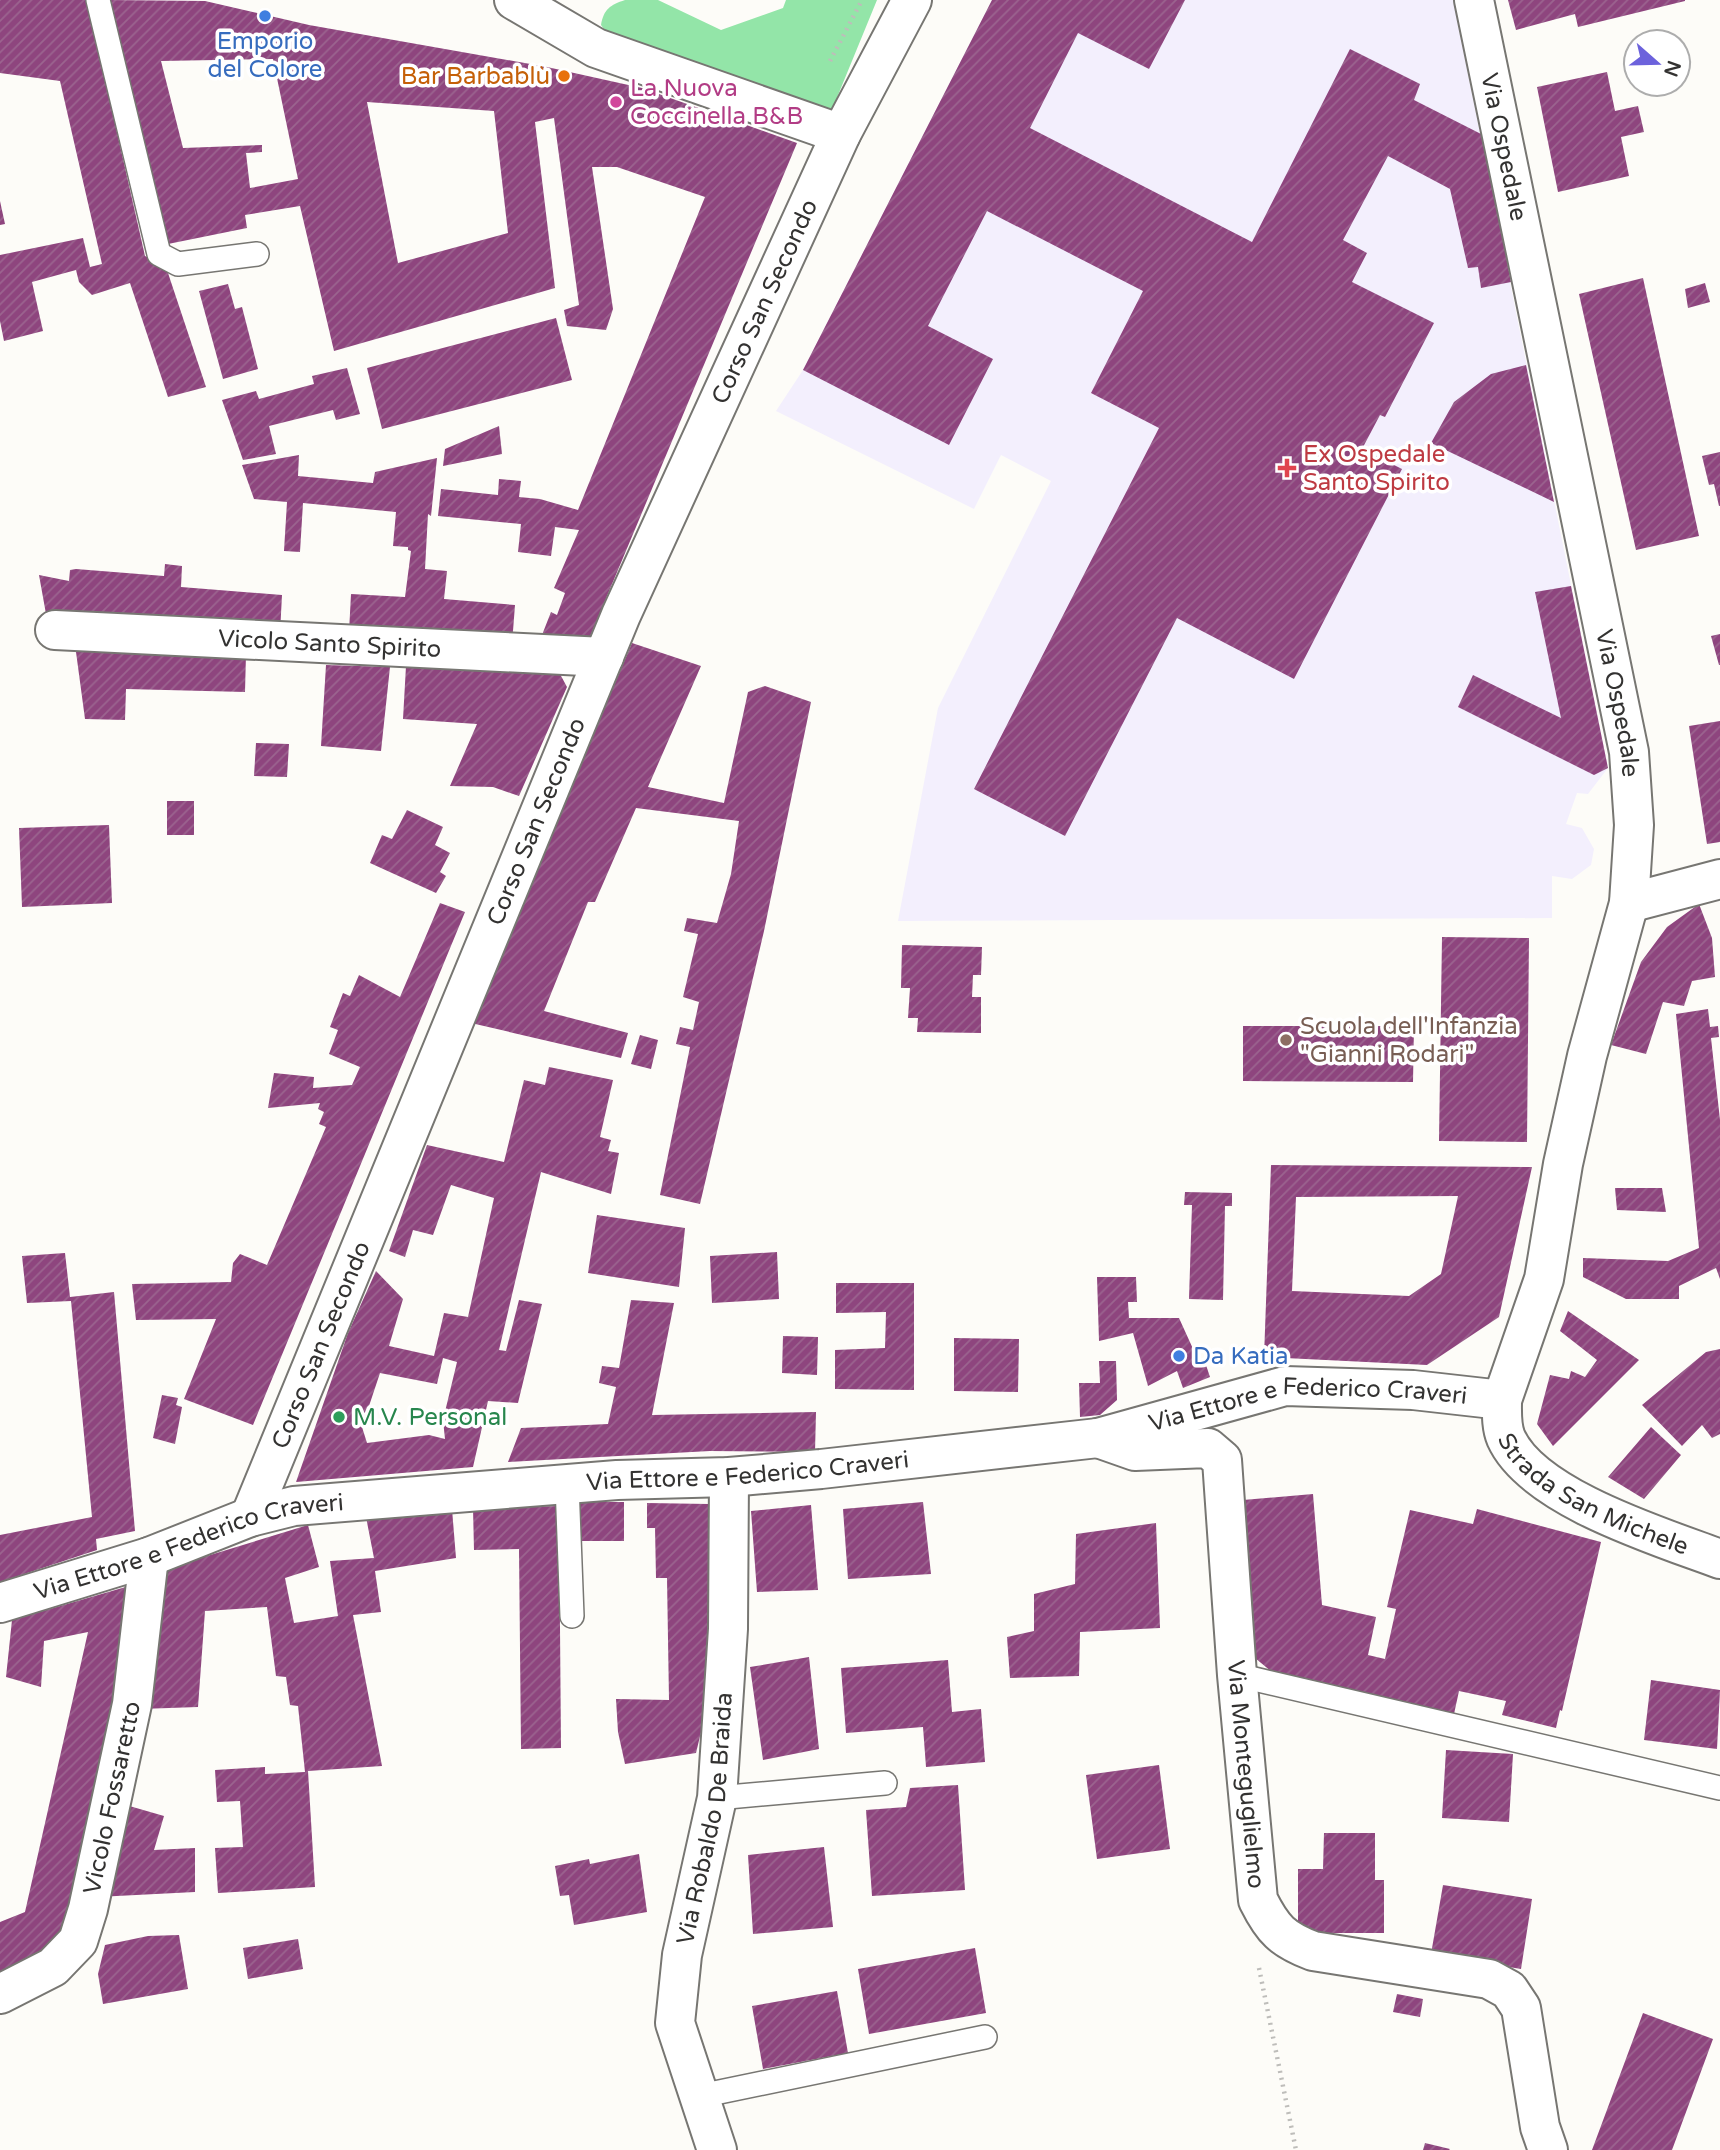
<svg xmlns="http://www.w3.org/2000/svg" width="1720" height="2150" font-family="'Varela Round',sans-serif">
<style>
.medical{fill:#f3effd}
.green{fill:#93e5a8}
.building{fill:url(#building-hatch);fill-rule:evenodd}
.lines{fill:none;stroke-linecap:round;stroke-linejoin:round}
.service-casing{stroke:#777672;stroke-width:26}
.minor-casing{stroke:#777672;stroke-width:42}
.tertiary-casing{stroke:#777672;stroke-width:42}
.path{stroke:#bebdba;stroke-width:4.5;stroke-dasharray:2 5;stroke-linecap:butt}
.service{stroke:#fff;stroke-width:23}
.minor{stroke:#fff;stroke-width:38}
.tertiary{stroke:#fff;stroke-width:38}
.shop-dot{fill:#3f7fe0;stroke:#fff;stroke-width:2.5}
.food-dot{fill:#e8710a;stroke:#fff;stroke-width:2.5}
.hotel-dot{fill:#d1479c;stroke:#fff;stroke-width:2.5}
.health-dot{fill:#e0444e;stroke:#fff;stroke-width:2.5}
.education-dot{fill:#8d6e63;stroke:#fff;stroke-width:2.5}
.leisure-dot{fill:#2e9e5b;stroke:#fff;stroke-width:2.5}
.labels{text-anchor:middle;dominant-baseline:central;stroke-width:7;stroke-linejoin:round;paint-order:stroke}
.shop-label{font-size:24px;fill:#366cbe;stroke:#fff}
.food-label{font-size:24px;fill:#c56008;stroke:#fff;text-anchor:end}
.hotel-label{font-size:24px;fill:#b23c85;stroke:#fff;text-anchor:start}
.street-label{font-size:24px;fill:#333231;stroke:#fff}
.health-label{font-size:24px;fill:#be3a42;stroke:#fff;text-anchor:start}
.education-label{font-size:24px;fill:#785e54;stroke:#fff;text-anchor:start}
.leisure-label{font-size:24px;fill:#27864d;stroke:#fff;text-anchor:start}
</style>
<defs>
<pattern id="building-hatch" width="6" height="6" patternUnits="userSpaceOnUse" patternTransform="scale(1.75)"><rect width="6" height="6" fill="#8e457e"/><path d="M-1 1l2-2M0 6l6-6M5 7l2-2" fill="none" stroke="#9b648f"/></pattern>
</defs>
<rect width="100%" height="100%" fill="#fdfcf8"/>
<path class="medical" d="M992,0H1453L1608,768L1588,794L1577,793L1566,824L1582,828L1594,849L1591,865L1572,879L1552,876V918L898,921L938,708L1051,481L1001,455L974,509L776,411L803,370Z"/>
<path class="green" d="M625,0H658L721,30L783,8L786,0H877L829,117L609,36L601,25C604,9 610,5 625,0Z"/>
<path class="building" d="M0,0H87L145,256L166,267L206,387L168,397L130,283L92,295L79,282L76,270L32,282L43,331L4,341L0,321V255L83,238L90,267L102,264L60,81L0,73Z
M108,0L205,1L309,25L547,67L642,88L797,143L589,639L542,635L551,612L557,615L565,593L554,588L579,530L555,527L551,556L518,552L521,524L438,516L441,489L498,495L499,479L521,481L519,497L540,499L578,510L705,197L617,167H592L613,309L606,330L567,326L564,310L579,305L554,118L535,122L555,288L334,351L300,206L245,215L247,228L168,244L115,43ZM273,59L298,179L250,188L246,153L262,152V145L183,148L161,61ZM367,102L494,111L508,233L398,263Z
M992,0H1185L1149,69L1078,33L1030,128L1252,242L1350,49L1420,84L1414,100L1483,135L1511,282L1481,288L1478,267L1468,268L1450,189L1388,156L1343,240L1367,253L1352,282L1434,323L1385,417L1380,415L1362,449L1402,469L1294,679L1177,618L1065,836L974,789L1159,428L1091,393L1143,291L987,211L928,326L993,359L949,445L803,370Z
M1508,0H1685V1L1578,27L1575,14L1516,30Z
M1607,72L1615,111L1638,106L1644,132L1621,137L1629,176L1558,192L1537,87Z
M0,201L5,224L0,225Z
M1643,278L1699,536L1636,550L1579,294Z
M1705,283L1710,302L1688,308L1685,289Z
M228,284L235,309L242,307L258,369L223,379L199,291Z
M556,318L572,380L382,429L367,368Z
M1526,365L1554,502L1431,443L1454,402L1491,374Z
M347,368L360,414L336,420L333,410L269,426L276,454L243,460L222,400L256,391L259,399L314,384L312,376Z
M499,426L502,454L443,466L445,449Z
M1720,452V506H1719L1714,484L1709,485L1702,456Z
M299,455L298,476L373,483L375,472L437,458L431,516L428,514L425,569L447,571L444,599L515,605L512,644L349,632L351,594L405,597L411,551L408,550V547L393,546L396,512L303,503L300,552L284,551L287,502L254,499L242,465Z
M165,564L182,566L181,587L282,595L280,633L46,614L39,575L69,581L70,570L76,569L164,576Z
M1571,586L1608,768L1594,775L1458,707L1473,675L1561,718L1535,592Z
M1720,634V665H1719L1711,636Z
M632,643L701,666L648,787L724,803L748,692L765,686L811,702L764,931L700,1204L660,1195L690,1047L676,1044L680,1027L693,1030L699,1002L683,997L698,934L684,931L687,918L717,923L731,874L739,821L636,808L595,902H588L544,1011L628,1033L621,1058L471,1023Z
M175,651L246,654L245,692L126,689L125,720L85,719L76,652Z
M326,665L390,667L381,751L321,746Z
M406,666L560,674L567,687L519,796L493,787L450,786L477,724L403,719Z
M1720,721V842L1707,844L1689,726Z
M256,743L289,744L287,777L254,776Z
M167,801H194V835H167Z
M407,810L443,827L435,845L450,853L440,872L446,876L436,893L370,863L382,835L392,839Z
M109,825L112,903L22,907L19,828Z
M440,903L465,912L253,1425L184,1399L216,1319L136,1320L132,1284L231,1282L233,1263L240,1254L267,1265L326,1127L319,1124L324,1112L318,1109L320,1103L268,1108L274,1073L314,1077L313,1088L352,1085L360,1067L329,1054L338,1030L330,1027L343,993L350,996L359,975L400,997Z
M1699,904L1712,938L1715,977L1692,981L1684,1006L1663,1002L1646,1054L1611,1045L1641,962L1667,927Z
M1442,937L1529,938L1527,1142L1439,1141Z
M902,945L982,947L981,975H973L972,997H981V1033L917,1032L918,1018H908L910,988H901Z
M1708,1009L1710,1027L1718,1026L1719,1037L1711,1038L1720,1120V1279L1716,1268L1679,1286V1299H1626L1583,1277V1258L1668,1261L1699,1248L1676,1014Z
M1243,1026H1414L1413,1082L1243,1081Z
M640,1035L658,1040L651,1069L631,1064Z
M549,1067L613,1080L600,1137L611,1140L608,1151L619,1153L611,1194L541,1172L499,1350L506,1351L519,1300L542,1304L518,1403L488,1401L473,1467L296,1482L348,1333L376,1271L403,1299L389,1346L434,1356L444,1313L468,1317L494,1198L451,1185L433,1235L413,1230L405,1257L389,1251L427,1145L504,1162L524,1080L545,1085ZM443,1358L457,1362L443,1420L445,1439L429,1435L367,1443L362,1427L380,1373L437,1384Z
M1271,1165L1532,1167L1499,1317L1427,1365L1264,1357ZM1458,1196L1441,1274L1409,1296L1292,1291L1296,1197Z
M1615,1188H1662L1666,1212L1617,1210Z
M1185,1192L1232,1193V1206H1225L1223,1300L1189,1299L1192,1205H1184Z
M597,1215L685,1228L679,1287L588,1273Z
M777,1252L779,1299L712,1303L710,1256Z
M65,1253L70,1297L114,1292L135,1531L96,1539L97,1550L0,1582V1535L92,1517L71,1301L27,1303L22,1256Z
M1097,1277H1136L1137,1302H1128L1129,1318H1179L1199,1362L1204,1359L1210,1377L1183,1388L1177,1371L1148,1386L1133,1333L1099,1341Z
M836,1283H914V1390L835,1389V1350L885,1348L886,1312L836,1313Z
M631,1300L674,1303L652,1415L816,1412L815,1452L710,1451L508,1462L521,1428L608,1424L616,1387L599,1383L602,1366L619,1368Z
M1568,1311L1639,1360L1553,1446L1537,1424L1550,1375L1569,1379L1571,1371L1585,1377L1597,1360L1560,1331Z
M783,1336L818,1337L817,1375L782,1373Z
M954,1338L1019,1339L1018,1392L954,1391Z
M1720,1349V1434L1712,1438L1702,1425L1682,1446L1642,1405L1706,1352Z
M1099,1361H1116L1117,1400L1100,1415L1080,1417L1079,1383H1100Z
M162,1395L178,1398L176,1405L182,1407L175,1444L153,1438Z
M1651,1427L1681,1455L1644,1499L1608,1477Z
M1313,1494L1322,1605L1376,1617L1368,1655L1385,1659L1396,1609L1387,1607L1410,1510L1473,1524L1477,1509L1601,1542L1562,1711L1560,1710L1556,1728L1502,1715L1506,1701L1459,1691L1454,1714L1284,1676L1272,1672L1255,1658L1243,1500Z
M580,1502H624V1541H580Z
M923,1502L931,1574L848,1579L843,1509Z
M647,1503L709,1504L708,1703L696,1753L625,1764L618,1732L616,1699L669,1700L667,1578H656L655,1528H647Z
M811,1505L818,1590L757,1592L751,1511Z
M559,1506L561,1748L521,1749L519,1549L474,1550L473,1508Z
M452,1509L456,1558L375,1571L381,1612L353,1615L382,1766L308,1771L315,1887L218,1893L215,1848L243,1847L240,1801L217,1802L215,1770L265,1767V1774L305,1772L298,1706L290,1705L286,1677L276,1676L267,1607L205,1611L198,1707L140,1709L158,1571L308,1525L319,1567L285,1578L294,1623L338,1616L330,1561L374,1558L366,1517Z
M1156,1523L1160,1628L1080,1632L1079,1676L1010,1678L1007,1637L1034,1631V1594L1075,1584L1076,1534Z
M136,1584L80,1904L40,1959L0,1975V1922L25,1912L88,1632L44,1641L41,1687L6,1677L12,1620Z
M809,1657L819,1749L763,1760L750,1667Z
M948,1660L952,1712L981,1709L985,1762L926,1767L923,1727L846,1733L841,1668Z
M1651,1680L1720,1690L1717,1749L1644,1740Z
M1446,1750L1513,1754L1509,1822L1442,1818Z
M1159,1765L1170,1849L1097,1859L1086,1775Z
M958,1785L965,1890L872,1896L866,1810L906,1807L910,1788Z
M119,1803L164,1816L154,1850L195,1848V1892L97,1897Z
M1324,1833H1375V1880H1384V1933H1298V1869H1323Z
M824,1847L833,1927L753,1934L748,1855Z
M639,1854L647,1912L574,1925L569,1895L560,1896L555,1866L589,1859L590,1864Z
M1443,1885L1532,1899L1521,1969L1431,1954Z
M179,1935L188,1989L103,2004L98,1974L105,1945L148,1936Z
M298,1939L303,1969L248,1979L243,1948Z
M975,1948L986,2013L869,2034L858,1969Z
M837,1991L848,2053L763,2069L752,2006Z
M1397,1994L1423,1999L1420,2017L1393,2012Z
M1643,2013L1713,2039L1672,2150H1592Z
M1425,2143L1450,2149L1449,2150H1423Z"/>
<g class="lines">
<g class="service-casing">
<path id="service" d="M98,0L159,254L178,264L257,254
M567,1484L572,1616
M1237,1675L1720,1788
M717,1798L885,1783
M700,2096L985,2037"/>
</g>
<g class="minor-casing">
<g id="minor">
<path d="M514,0L596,48L841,134"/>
<path id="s1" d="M55,630L604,657"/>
<path d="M1629,903L1720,879"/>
<path id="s2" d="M1098,1438L1135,1451L1208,1448L1222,1460L1237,1675L1258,1900C1273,1930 1282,1939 1313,1951L1489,1979L1509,1990L1521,2008L1540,2127L1548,2150"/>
<path id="s3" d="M250,1517L621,615L841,134L912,0"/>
<path id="s4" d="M0,1603L149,1557L250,1517L294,1506L617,1480L729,1477L821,1469L1098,1438L1285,1386L1413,1390L1502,1400"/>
<path id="s5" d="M0,1994L53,1967L78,1941L88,1909L132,1704L149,1557"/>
<path id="s6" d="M717,2150L675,2023L682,1955L717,1798L728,1629L729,1477"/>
</g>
</g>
<g class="tertiary-casing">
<g id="tertiary">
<path id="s7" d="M1474,0L1629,752L1634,825L1629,903L1587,1056L1563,1164L1544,1279L1502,1400C1502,1413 1501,1426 1506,1438C1533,1498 1661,1537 1720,1559"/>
</g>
</g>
<path class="path" d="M830,61L862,0
M1259,1968L1296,2150"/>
<use href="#service" class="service"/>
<use href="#minor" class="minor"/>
<use href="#tertiary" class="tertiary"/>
</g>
<g class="shop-dot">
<circle cx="265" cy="16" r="7"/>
<circle cx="1179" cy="1356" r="7"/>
</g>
<circle class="food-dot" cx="564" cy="76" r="7"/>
<circle class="hotel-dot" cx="616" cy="102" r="7"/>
<path class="health-dot" d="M1283.5 457.5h7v7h7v7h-7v7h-7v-7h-7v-7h7z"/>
<circle class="education-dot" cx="1286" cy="1040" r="7"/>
<circle class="leisure-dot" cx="339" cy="1417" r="7"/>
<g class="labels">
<g class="shop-label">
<text x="265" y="41">Emporio<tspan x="265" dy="28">del Colore</tspan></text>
<text x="1193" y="1356" text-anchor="start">Da Katia</text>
</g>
<g class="food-label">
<text x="550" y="76">Bar Barbablù</text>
</g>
<g class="hotel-label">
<text x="630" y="88">La Nuova<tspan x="630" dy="28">Coccinella B&amp;B</tspan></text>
</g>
<g class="street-label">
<text stroke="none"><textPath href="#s7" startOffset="150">Via Ospedale</textPath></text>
<text stroke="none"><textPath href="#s3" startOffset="1320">Corso San Secondo</textPath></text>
<text stroke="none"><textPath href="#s1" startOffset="275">Vicolo Santo Spirito</textPath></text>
<text stroke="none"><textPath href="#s7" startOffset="718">Via Ospedale</textPath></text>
<text stroke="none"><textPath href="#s3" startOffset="752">Corso San Secondo</textPath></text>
<text stroke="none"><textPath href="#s3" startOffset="186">Corso San Secondo</textPath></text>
<text stroke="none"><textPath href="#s4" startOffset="1332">Via Ettore e Federico Craveri</textPath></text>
<text stroke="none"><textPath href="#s4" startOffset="765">Via Ettore e Federico Craveri</textPath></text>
<text stroke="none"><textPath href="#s7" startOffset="1578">Strada San Michele</textPath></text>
<text stroke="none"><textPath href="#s4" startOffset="198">Via Ettore e Federico Craveri</textPath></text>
<text stroke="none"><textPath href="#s2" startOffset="446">Via Monteguglielmo</textPath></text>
<text stroke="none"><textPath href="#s5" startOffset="243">Vicolo Fossaretto</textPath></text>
<text stroke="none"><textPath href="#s6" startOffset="341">Via Robaldo De Braida</textPath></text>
</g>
<g class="health-label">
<text x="1303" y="454">Ex Ospedale<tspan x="1303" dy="28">Santo Spirito</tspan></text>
</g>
<g class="education-label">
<text x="1300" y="1026">Scuola dell'Infanzia<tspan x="1300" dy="28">"Gianni Rodari"</tspan></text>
</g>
<g class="leisure-label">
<text x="353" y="1417">M.V. Personal</text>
</g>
</g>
<g transform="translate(1657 63) rotate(110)"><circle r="33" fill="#ffffff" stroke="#adadad" stroke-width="2"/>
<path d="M0-5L12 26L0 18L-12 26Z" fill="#6c62dc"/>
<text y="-10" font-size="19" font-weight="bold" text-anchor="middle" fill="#333231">N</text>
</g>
</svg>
